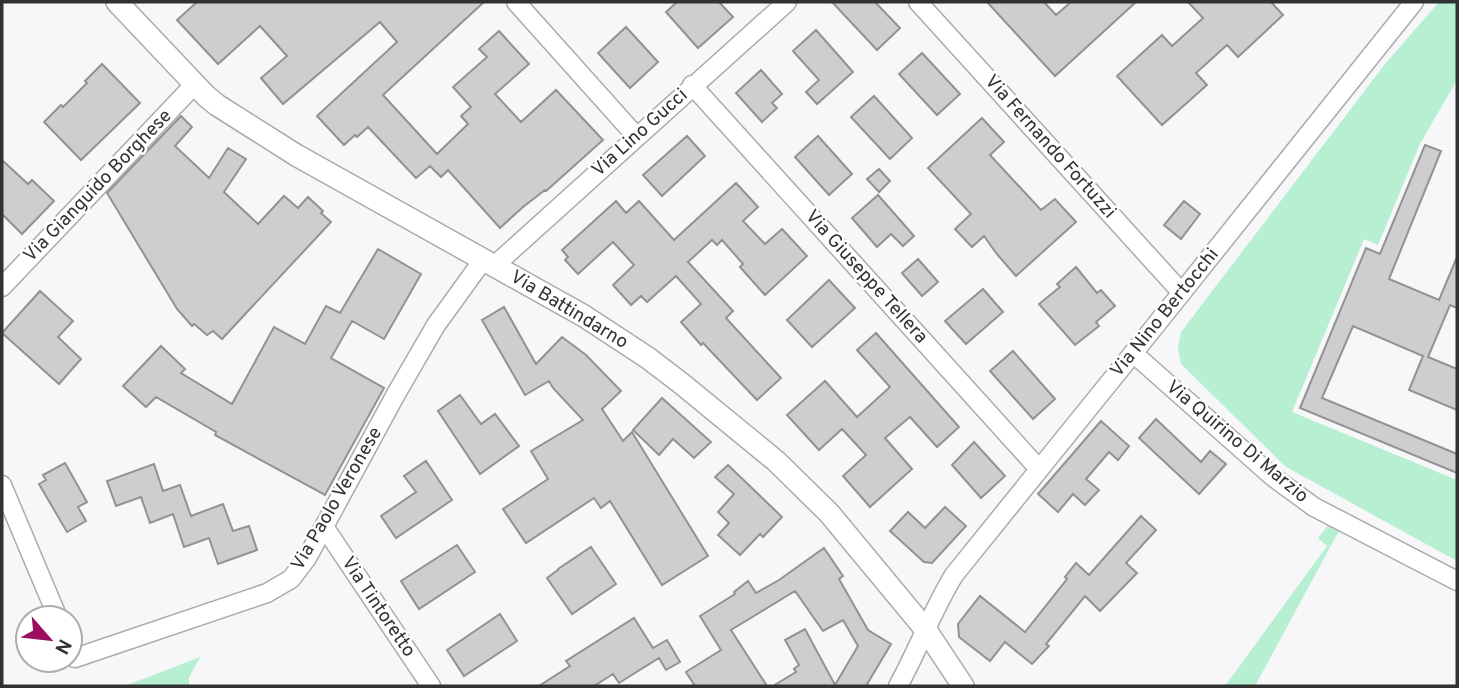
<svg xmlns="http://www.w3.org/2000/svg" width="1459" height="688" font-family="Overpass,sans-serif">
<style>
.green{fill:#b6efd1}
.building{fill:#ceced1;stroke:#929295;stroke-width:2}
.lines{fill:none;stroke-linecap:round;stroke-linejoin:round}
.minor-casing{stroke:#ababae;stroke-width:21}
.tertiary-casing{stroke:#ababae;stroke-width:24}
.minor{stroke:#fff;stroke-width:18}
.tertiary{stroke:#fff;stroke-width:21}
.labels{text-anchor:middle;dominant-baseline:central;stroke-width:5;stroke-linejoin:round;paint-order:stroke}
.street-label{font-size:19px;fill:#323233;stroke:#fff}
</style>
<rect width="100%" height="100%" fill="#f7f7fa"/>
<path class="green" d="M1439,2H1457V80L1420,144L1378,245L1364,239L1292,412L1457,480V561L1286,467L1181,364L1178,348L1181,332L1385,64Z
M1330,523L1340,529L1255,686H1225L1327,546L1318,538Z
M200,657L189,678V686H125Z"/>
<path class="building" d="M197,2H484L383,95L437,154L468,124L461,116L471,107L453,87L487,57L479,49L499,31L529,64L495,94L521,122L556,90L603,140L546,191L545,190L523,207L500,228L448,170L441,177L430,166L416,178L368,127L357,137L355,135L344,145L317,116L397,42L380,22L283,104L261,78L287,56L260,26L218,64L177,20Z
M677,2H719L733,17L698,48L666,12Z
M832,2H875L900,28L877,50Z
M987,2H1044L1056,15L1071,2H1136L1055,76Z
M1188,2H1271L1283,15L1238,57L1227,45L1196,73L1207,85L1162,125L1117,76L1162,35L1172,46L1203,18Z
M626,27L658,62L630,88L598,53Z
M816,30L853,72L817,104L806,92L819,80L793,51Z
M922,53L960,94L937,115L899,74Z
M102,64L140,103L81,160L44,122L61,105L63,107L87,83L85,81Z
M761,70L782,94L772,103L777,108L762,122L736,93Z
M874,96L912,138L890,159L851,117Z
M181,116L192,127L175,146L209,178L228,148L246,159L224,192L258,224L284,196L298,208L308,197L323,211L321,213L331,222L222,339L213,331L207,335L194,324L192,326L177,309L107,193Z
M982,118L1004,142L990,155L1041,210L1055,199L1076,222L1016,276L996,253L984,236L972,247L955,229L971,214L928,168Z
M687,136L705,156L662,196L643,175Z
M818,136L852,174L829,195L795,157Z
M1425,145L1441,151L1389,279L1439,300L1457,257V308L1450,305L1428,357L1457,369V410L1409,390L1423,356L1353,326L1322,398L1457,454V473L1300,408L1366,248L1380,254Z
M2,160L28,184L32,180L54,201L22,234L2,214Z
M879,169L890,181L879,192L867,179Z
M736,183L758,207L743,221L765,244L782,229L807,256L765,295L740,267L743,264L722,240L717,245L712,240L688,262L733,311L726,318L781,378L757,400L703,343L701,345L681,322L701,304L676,276L647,302L641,296L631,305L613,285L634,265L613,242L578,274L565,260L568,257L562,250L616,201L626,213L639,201L674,240Z
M878,195L914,236L903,246L891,234L877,247L852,218Z
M1184,201L1200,214L1181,239L1164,225Z
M378,249L421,274L384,339L352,321L331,358L384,388L325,495L215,435L216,432L156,397L146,407L123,386L161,346L185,369L181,373L232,404L274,327L305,344L326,306L340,313Z
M918,259L938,282L922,296L902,273Z
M1076,267L1097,293L1101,290L1115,306L1096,322L1099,326L1075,345L1039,304L1060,287L1057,284Z
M829,280L855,308L812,347L787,320Z
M983,289L1003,312L966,344L945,321Z
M40,291L73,321L58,337L81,359L59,384L2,333Z
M504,307L536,364L562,337L586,355L621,391L602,409L623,441L632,432L708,556L662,585L610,501L601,508L594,498L526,543L503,509L548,479L531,451L583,420L553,388L549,381L525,395L482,320Z
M876,333L959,427L937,447L910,417L885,438L912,469L870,507L843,476L866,455L842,429L819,450L787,415L825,381L857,417L890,387L857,350Z
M1013,351L1055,399L1033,419L990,371Z
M460,395L481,424L495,414L519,446L480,474L438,411Z
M662,398L711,442L694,458L673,439L659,455L633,430Z
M1156,419L1201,462L1210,451L1226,464L1199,494L1139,438Z
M1101,421L1129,446L1118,460L1109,452L1086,479L1099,490L1085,505L1073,494L1058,512L1038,494Z
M974,442L1005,476L981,498L952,465Z
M426,461L452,500L396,538L381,516L416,492L404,476Z
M65,463L87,502L78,507L86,521L67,532L39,484L46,480L43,475Z
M154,464L163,491L180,485L191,516L223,504L233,531L249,526L257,550L218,564L209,538L184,547L173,514L150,523L141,497L116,506L107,481Z
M728,465L782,517L763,537L760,534L740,555L718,535L729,523L718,512L734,494L715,477Z
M945,507L966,526L932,563L924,562L890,531L908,512L925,528Z
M1141,516L1156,530L1126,563L1137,573L1100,611L1085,596L1046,644L1049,646L1032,664L1005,642L990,661L959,637L958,624L980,596L1025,632L1067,579L1065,577L1076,563L1089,575Z
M457,545L475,572L419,609L401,581Z
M591,547L616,584L572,614L547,578L558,570V569Z
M824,548L843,576L839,579L868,630L891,644L866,686H773L796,672L794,669L799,665L785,640L805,629L835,685L858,646L843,620L823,631L795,591L731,630L767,686H695L686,672L721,650L700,616L735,594L734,592L748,581L756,593L779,580Z
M500,614L517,641L464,676L447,650Z
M634,618L653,648L667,640L680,662L666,670L659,658L619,683L613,674L594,686H539L570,666L566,661Z"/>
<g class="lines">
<g class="minor-casing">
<path id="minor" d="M516,2L636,136
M918,2L1182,293
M692,85L1039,469
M494,266L787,2
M2,287L195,84
M1133,353L1273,477L1314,507L1457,581
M2,485L58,618
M325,528L431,686
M70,646L75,658L267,593L291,579L307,558L396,394L436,325L483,260
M898,686C918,650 932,611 954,575L1155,326L1414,2"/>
</g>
<g class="tertiary-casing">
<path id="tertiary" d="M117,2L206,96L217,105L296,155L584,316L648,358L682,384L776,461L829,513L926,630L963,686"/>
</g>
<use href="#minor" class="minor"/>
<use href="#tertiary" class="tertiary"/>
</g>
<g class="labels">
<g class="street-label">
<text transform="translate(640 133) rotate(-42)">Via Lino Gucci</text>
<text transform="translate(1050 147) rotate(48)">Via Fernando Fortuzzi</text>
<text transform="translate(98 186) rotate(-46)">Via Gianguido Borghese</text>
<text transform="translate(866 277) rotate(48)">Via Giuseppe Tellera</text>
<text transform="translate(569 310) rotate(31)">Via Battindarno</text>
<text transform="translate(1165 313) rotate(-51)">Via Nino Bertocchi</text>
<text transform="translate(1237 442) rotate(40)">Via Quirino Di Marzio</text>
<text transform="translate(337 499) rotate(-60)">Via Paolo Veronese</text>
<text transform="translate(378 607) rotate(56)">Via Tintoretto</text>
</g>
</g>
<rect width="1459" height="688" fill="none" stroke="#323233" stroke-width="7"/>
<g transform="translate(49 639) rotate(118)"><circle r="33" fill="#ffffff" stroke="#adadad" stroke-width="2"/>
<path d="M0-5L12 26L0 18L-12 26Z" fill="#9b0d5d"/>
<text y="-10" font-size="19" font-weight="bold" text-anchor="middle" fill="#323233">N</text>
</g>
</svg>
